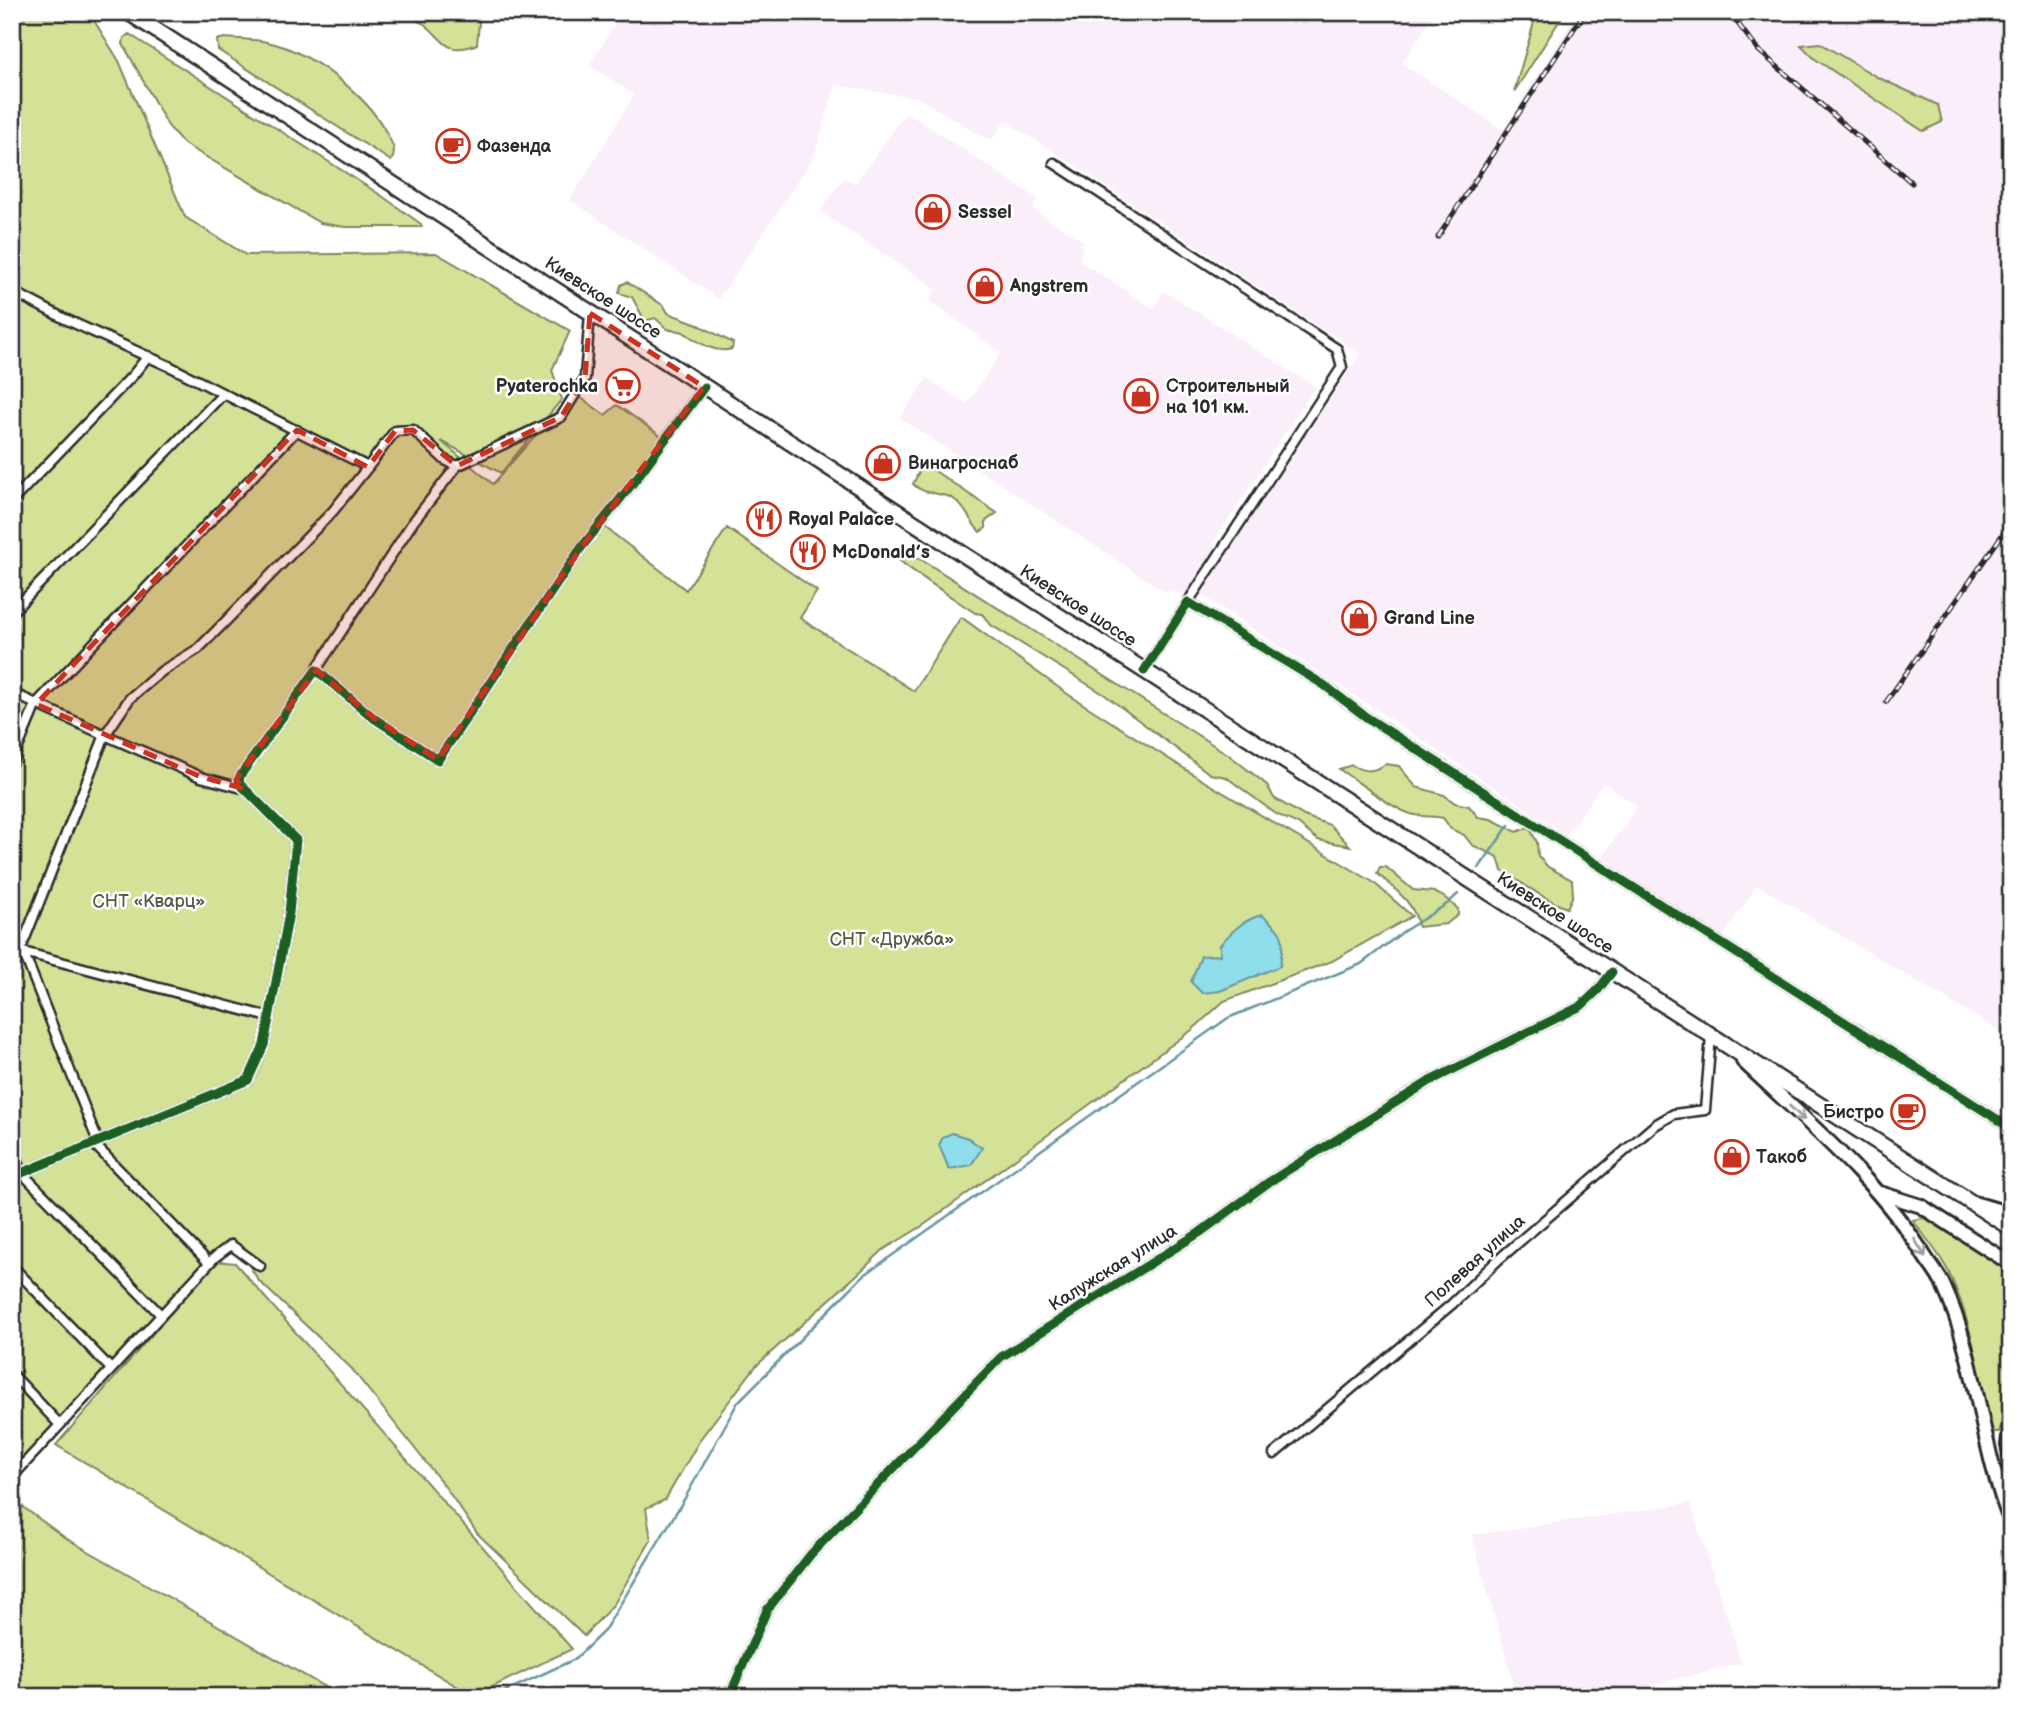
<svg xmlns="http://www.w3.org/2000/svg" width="2023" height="1709" font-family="'Balsamiq Sans',sans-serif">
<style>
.built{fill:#faeefa}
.green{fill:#d3e296;stroke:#7f8660;stroke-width:2}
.water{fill:#8fdeec;stroke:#67969f;stroke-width:2}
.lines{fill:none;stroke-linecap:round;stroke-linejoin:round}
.stream{stroke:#67969f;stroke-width:2.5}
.street-casing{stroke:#2b2b2b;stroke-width:13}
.primary-casing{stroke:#2b2b2b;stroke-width:18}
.highway-casing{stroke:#2b2b2b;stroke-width:19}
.street{stroke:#fff;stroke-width:8}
.primary{stroke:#fff;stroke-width:12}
.highway{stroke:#fff;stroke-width:14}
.rail-casing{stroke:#2b2b2b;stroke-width:5}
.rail{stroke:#fff;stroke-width:2.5;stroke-dasharray:8;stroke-linecap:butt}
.cycleway-casing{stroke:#fff;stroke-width:13}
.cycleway{stroke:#1b5e20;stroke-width:9}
.oneway{stroke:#a0a0a0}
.marked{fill:#c8321e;fill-opacity:0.2;stroke:#c8321e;stroke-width:5;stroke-dasharray:14 9;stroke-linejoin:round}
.labels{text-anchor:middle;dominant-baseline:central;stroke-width:5;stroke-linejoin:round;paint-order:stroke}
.poi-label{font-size:18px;font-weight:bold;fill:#2b2b2b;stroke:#fff;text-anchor:start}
.street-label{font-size:18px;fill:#2b2b2b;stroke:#fff}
.park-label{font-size:18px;fill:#555946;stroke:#fff}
</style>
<rect width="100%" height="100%" fill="#fff"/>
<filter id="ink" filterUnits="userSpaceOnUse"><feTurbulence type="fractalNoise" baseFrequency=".0143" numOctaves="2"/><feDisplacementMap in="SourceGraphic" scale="14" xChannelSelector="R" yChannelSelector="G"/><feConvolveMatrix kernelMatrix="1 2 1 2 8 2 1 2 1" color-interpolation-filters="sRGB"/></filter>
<g filter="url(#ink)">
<path class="built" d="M623,12H1435L1402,63L1503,130L1578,12H2011V1038L1757,885L1722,938L1602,858L1637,806L1603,783L1567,835L1202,595L1164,591L900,418L927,378L967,404L1001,352L929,301L936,289L820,212L844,177L855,184L906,112L1037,198L1033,209L1083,241L1080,261L1153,308L1164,291L1315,387L1213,543L1228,553L1360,354L1059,155L1005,121L991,141L918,98L836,85L814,157L719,299L570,200L634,95L589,65Z
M1690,1503L1742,1663L1605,1697H1517L1472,1535Z"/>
<path class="green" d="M12,12H82L93,19L119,61L185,217L246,255L436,253L570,331L552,370L562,399L501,473L441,441L493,484L573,392L605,415L617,405L662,437L597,521L686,590L727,528L817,591L800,618L914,691L961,617L1069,695L1202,780L1373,882L1412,916L1332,961L1224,1001L1192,1030L924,1225L883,1250L859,1273L756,1366L701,1438L665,1500L646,1508L651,1540L614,1604L584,1636L477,1533L446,1488L351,1368L259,1281L236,1245L217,1258L38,1457L12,1481Z
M399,12H480L477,44C444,57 444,38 424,24C417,20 407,16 399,12Z
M1537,12H1565L1514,92Z
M129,34L382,196L421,224L422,227H345L320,223L184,144L168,126L123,44L124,38Z
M224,38C238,39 254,39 267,42C310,51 366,94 386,132C391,142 398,151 391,161L218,50L217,40Z
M1820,43L1877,77L1938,105L1942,122L1923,131L1815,59L1801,45Z
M627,282L664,306L668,313L695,323L733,343L732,349C715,354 698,342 685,333C679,329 674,332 668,329C664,327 659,321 655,318L645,321L632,297L619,293L621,285Z
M923,463L997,513L986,521V528L980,532C971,523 966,508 955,500C942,490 925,497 913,484Z
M901,553L922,560L1229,755L1267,785L1274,798L1304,816L1330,825L1350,846L1318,840L1298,824L1276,814L1226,777L1210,774L1105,695L991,625L982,614L975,613C961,603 898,563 894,555Z
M1386,764L1399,766L1416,787L1444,795L1455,803L1469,806L1478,817L1491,819L1517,832L1529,827L1537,842L1538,856L1548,867L1572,880L1573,895L1567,908C1544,900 1523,883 1502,871L1498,857L1472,845L1464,835L1451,829L1443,818C1434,816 1425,817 1415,815C1396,812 1357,781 1339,769L1352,765C1365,773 1373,772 1386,764Z
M1380,867H1386L1413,890L1434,892L1444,897L1458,909V915L1446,924L1418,927C1416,903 1393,888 1377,873Z
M1922,1218L1941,1223L2011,1269V1392L1999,1432H1990L1987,1425C1980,1372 1971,1317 1947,1269C1938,1252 1924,1236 1913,1220Z
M216,1261L235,1263L572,1649L473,1696L56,1445Z
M12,1499L64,1537L342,1697H12Z"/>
<path class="water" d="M1262,915C1286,935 1284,935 1280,966L1220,991L1202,993L1191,982L1201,956L1220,955V945C1233,930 1243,920 1262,915Z
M952,1133L968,1138L982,1148L971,1165L949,1169L939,1145L943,1137Z"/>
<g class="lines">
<path class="stream" d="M1479,868L1509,825
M493,1697L575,1659L604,1631L685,1498L738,1402L863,1276L1228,1018L1361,964L1404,931L1447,904L1458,894"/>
<g class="street-casing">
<path id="street" d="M1054,163L1337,349L1342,367L1188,602
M12,291L65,319L171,367L368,467L395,431L413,430L445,460L457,466
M12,501L133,375L148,356
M12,612L223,394
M316,670L413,522L457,466L561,417L585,378L590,313
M1144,671L1188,602L1324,685L1366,717L2011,1128
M12,693L105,735L20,951L27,961L98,1142
M12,762L36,704L297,430
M242,788L201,777L105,735L130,698L162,671L198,649L220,627L333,511L368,467
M12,949L269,1017
M94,1144L209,1263
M12,1145L22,1173L161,1315
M12,1177L248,1080L264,1045L289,913L296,840L239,783L240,776L316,670L375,719L438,760L581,548L633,483L704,387
M12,1266L111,1369
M12,1374L60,1425
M1274,1454L1452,1304L1498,1260L1655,1125L1674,1114L1705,1110L1711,1036
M12,1477L215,1257L231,1245L260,1266
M729,1697L767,1610L811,1554L1001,1357L1199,1233L1269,1182L1430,1081L1581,1006L1598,990L1612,972"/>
</g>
<g class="primary-casing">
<path id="primary" d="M1743,1061C1808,1123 1880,1182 1927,1260C1933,1268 1940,1277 1944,1287C1978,1361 1980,1447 2011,1522
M1880,1193L1921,1206L2011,1264
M1977,1204L2011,1214
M2011,1423L2008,1445L2011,1457"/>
</g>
<g class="highway-casing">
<path id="highway" d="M128,12L882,502L2011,1228"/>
</g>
<use href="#street" class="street"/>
<use href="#primary" class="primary"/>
<use href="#highway" class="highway"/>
<g class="rail-casing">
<path id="rail" d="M1729,12L1758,50L1912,183
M1438,237L1585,12
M1886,702L2011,522"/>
</g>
<use href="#rail" class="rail"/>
<g class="cycleway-casing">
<path id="cycleway" d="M1144,671L1188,602L1324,685L1366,717L2011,1128
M12,1177L248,1080L264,1045L289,913L296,840L239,783L240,776L316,670L375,719L438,760L581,548L633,483L704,387
M729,1697L767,1610L811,1554L1001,1357L1199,1233L1269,1182L1430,1081L1581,1006L1598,990L1612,972"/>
</g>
<use href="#cycleway" class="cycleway"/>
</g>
<defs><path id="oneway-shaft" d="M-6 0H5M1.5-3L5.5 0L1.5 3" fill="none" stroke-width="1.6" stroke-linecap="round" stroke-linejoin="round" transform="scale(1.75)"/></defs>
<g class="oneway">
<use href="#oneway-shaft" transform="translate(1797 1113) rotate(44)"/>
<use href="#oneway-shaft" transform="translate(1920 1248) rotate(58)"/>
</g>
</g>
<path class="marked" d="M590,313L704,387L581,548L438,760L375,719L316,670L236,780L245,789L201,777L36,704L297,430L368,467L395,431L413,430L457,466L561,417L585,378Z"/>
<defs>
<g id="cafe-ring" transform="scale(1.75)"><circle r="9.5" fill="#fff" stroke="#c8321e" stroke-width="1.5"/><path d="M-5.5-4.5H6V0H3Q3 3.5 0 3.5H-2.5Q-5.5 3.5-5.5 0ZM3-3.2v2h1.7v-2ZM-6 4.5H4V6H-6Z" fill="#c8321e"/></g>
<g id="shop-ring" transform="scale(1.75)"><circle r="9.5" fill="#fff" stroke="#c8321e" stroke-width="1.5"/><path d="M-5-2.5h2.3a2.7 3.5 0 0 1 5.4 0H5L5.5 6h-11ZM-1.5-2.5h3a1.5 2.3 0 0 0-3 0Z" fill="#c8321e"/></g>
<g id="supermarket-ring" transform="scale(1.75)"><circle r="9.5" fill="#fff" stroke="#c8321e" stroke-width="1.5"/><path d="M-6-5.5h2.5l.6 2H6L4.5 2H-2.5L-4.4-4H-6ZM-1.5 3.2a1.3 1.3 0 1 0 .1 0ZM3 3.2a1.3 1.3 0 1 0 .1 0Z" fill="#c8321e"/></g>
<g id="restaurant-ring" transform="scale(1.75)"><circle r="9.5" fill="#fff" stroke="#c8321e" stroke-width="1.5"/><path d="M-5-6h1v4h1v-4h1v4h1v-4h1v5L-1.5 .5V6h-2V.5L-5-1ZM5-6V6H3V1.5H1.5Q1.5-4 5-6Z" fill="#c8321e"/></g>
</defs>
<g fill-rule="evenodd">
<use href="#cafe-ring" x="453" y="146"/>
<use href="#shop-ring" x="933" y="212"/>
<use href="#shop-ring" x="985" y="286"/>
<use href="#supermarket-ring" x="623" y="386"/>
<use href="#shop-ring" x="1141" y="396"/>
<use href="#shop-ring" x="883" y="463"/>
<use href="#restaurant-ring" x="764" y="519"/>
<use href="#restaurant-ring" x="808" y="552"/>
<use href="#shop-ring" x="1359" y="618"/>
<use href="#cafe-ring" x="1908" y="1112"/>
<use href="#shop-ring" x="1732" y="1157"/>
</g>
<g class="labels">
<g class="poi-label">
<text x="477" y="146">Фазенда</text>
<text x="958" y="212">Sessel</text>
<text x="1010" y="286">Angstrem</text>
<text x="598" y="386" text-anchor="end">Pyaterochka</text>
<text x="1166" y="386">Строительный<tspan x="1166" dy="21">на 101 км.</tspan></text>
<text x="908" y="463">Винагроснаб</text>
<text x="788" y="519">Royal Palace</text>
<text x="832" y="552">McDonald’s</text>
<text x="1384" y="618">Grand Line</text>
<text x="1884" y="1112" text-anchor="end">Бистро</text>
<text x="1756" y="1157">Такоб</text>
</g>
<g class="street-label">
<text transform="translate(603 298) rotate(33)">Киевское шоссе</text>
<text transform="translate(1078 606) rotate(33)">Киевское шоссе</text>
<text transform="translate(1555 913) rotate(33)">Киевское шоссе</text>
<text transform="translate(1475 1261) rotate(-42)">Полевая улица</text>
<text transform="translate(1113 1268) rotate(-32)">Калужская улица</text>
</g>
<g class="park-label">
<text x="149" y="901">СНТ «Кварц»</text>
<text x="892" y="939">СНТ «Дружба»</text>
</g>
</g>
<rect width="2023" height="1709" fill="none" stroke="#fff" stroke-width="42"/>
<rect x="21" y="21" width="1981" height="1667" fill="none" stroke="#2b2b2b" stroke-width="2.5" filter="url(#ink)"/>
</svg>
